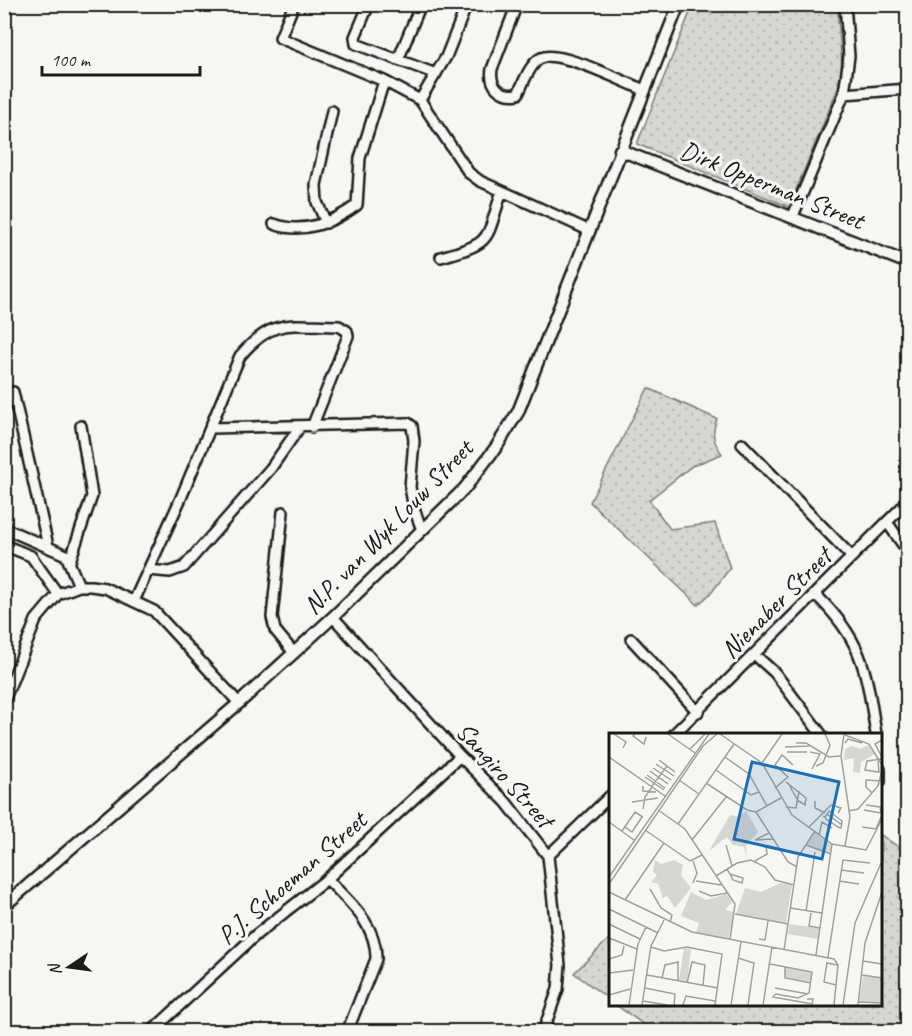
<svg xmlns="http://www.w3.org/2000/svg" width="912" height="1036" font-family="Caveat,sans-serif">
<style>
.grass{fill:url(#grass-dots);stroke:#797977;stroke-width:1.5}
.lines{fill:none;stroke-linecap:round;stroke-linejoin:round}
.minor-casing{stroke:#1c1c1c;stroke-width:14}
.tertiary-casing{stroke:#1c1c1c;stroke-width:15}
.minor{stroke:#f6f6f2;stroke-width:9}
.tertiary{stroke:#f6f6f2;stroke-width:10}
.labels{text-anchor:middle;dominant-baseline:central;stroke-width:6;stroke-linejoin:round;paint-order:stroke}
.street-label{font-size:26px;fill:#1c1c1c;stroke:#f6f6f2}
.inset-road{fill:none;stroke:#9f9f9c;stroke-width:1.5}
.view{fill:#1f6fb2;fill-opacity:0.15;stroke:#1f6fb2;stroke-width:3}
.inset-edge{fill:none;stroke:#1c1c1c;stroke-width:3}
</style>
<defs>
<pattern id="grass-dots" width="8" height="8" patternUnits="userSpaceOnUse" patternTransform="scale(1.5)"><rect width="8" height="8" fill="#d6d6d2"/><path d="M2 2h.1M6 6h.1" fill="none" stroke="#b7b7b4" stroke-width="1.8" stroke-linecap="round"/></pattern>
</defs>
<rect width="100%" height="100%" fill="#f6f6f2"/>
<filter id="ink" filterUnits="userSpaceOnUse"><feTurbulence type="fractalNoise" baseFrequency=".0167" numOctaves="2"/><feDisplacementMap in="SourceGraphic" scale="12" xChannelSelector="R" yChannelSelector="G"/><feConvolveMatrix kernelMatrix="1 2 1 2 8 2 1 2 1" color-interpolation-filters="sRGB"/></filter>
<g filter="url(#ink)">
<path class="grass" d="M693,5H837L842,67L838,88L789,207L637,144Z
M648,388L717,419C711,434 713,441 722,454L692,466L649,500L670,529L715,523L730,568L712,592L698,605L590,502Z
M881,835L907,853V1031H653L616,1005L880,1004Z
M610,938V1000L574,973Z"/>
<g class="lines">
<g class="minor-casing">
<path id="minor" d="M294,4L280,38L384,81L420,100L469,173L480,181L588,230
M369,4L355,37L356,44L436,74
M517,4L492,69C489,86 501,97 518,94C523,84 530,63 541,58C559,49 624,82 644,90
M398,60L421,4
M844,94L908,89
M420,100L446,57L467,4
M793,216L844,94L849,56L845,4
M326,223L317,202L316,185L332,111
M274,224C303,235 334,222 357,205L360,158L384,81
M441,257C494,242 485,242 502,191
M13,392L48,546
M211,428L408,423L412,426L414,441L410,487L414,509L422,530
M742,444L852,557
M283,512L272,617L275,630L294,653
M887,522L908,552
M4,528L66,555L79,586
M4,545L31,556L58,594
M70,561L92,496L81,426
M148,570L170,572L184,567L271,468L299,428
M815,594C864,641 866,671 876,734
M134,601L181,498L240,356C274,316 291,326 339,326L347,331L348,336L312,427
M333,617L460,756L506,802L548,856L560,965L558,989L543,1032
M631,639L698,712
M755,655L775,673L821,734
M4,701L36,620L58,594L79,586H91L105,588L154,611L239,703
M674,734L908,501
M880,769V782
M548,856L610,796
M327,879C349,902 377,924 376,959L347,1032
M151,1032L257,934L327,879L460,756"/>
</g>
<g class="tertiary-casing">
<path id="tertiary" d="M620,150L908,263
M4,906L239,703L333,617L465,488L497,446L518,412L679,4"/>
</g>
<use href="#minor" class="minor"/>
<use href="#tertiary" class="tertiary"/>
</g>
</g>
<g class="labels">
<g class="street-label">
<text transform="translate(772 185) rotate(22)">Dirk Opperman Street</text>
<text transform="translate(388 527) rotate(-46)">N.P. van Wyk Louw Street</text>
<text transform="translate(776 603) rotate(-45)">Nienaber Street</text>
<text transform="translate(505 775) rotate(48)">Sangiro Street</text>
<text transform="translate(292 878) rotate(-41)">P.J. Schoeman Street</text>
</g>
</g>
<g transform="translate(609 733)">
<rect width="273" height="273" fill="#f6f6f2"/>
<path d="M259,12L266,21L252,29L251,40L244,39L245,25L235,27L236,16L243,13L251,16ZM137,78L149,99L137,113L138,125L135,114L124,112L118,104L100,118L121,82L130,84ZM206,100L223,112L220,121L198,112ZM46,127L52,131L65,127L74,132L72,142L82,155L66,175L58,163L54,165L49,151L42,149L48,142L44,139ZM172,150L183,152L177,190L127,181L136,155L152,159ZM82,159L97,167L118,161L123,169L116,177L125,179L120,206L87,200L90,190L72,183ZM180,191L210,195L209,206L179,201ZM75,215L82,216L78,248L70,247ZM176,234L202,238V249L176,245ZM254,243L273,245V269H250Z" fill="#d6d6d2"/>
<path class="inset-road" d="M5,1L17,9L14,15M26,1L24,3L35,11L37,4M59,1L86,20M111,1L153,30L183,82L223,111L257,117L273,86M235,1L232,23L241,84L236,113M236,2L260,11L273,32M273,7L266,11L273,24M187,10H197L220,24L231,23M236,10L239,6L253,10M176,14L200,13M81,16L96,1M178,19H198M201,19L211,21L203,36M0,24L56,63M116,24L140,41L158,73M50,27L66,39M269,28L270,39L256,37L258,28L273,26M153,30L173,1M47,31L65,43M207,33L214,30L221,12L216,1M44,35L62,47M107,37L142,62L150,59M41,38L59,51M38,42L56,55M36,44L55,57M70,47L90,61M177,49L197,65L196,72L188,67M97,50L138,77L147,79L172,65M179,50L188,66M34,53V58L47,59M43,53L58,33M166,55L179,44L166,32L173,22L184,32M263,60L257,54V47L272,48M206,68V75L216,80M23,69L49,65M177,74L187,75L190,58M34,76L36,64L43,54M49,77L76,96L126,171L121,207M255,77L272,80L271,74L257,72M240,78L249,76L269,53L273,37M147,79L179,129L188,134M218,81L233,92M214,83L216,84L217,86L229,94L232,95L233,88L220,78L216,84M0,89L25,107M69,91L125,11M16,94L23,99L33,84M200,94L222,72L232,75L229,80M253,94L267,96L272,84M36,97L81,128L93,122M13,98L26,79L34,84M160,100L146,107L164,106M210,102L213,89L223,95M83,107L117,64M117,112L123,133M197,112L222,121M146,128L158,121L157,113M118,136L121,141L124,147L133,150L134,145L121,141M232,137L255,140M107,143L128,130L142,127L156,134L166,147L185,152M0,144L100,1M87,148L112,152M230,148L250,151M84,150L88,140L84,128M0,151L94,13L108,1M41,156L52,175L63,182L61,189M90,158L102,163L118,160M0,159L83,199L225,226L229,232L225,272M16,167L55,110M181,175L213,180M0,176L49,200M197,178L206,119M202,180L200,193L211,195M126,181L179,191M0,191L31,206M0,205L28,216M150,206L156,207L159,188M42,214L55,218L78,214L113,221L106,272M175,217L189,124L206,98M207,222L223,111M219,224L234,127L261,130M129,225L145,230L139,272M0,226L13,222L15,213M254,228L273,231M161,231L203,239L200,260L189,265L167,261L164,264L203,271L204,266H198M176,234V245L202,250M0,240L24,237M38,242L109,255M253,242L273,245M53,245L56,232L69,229V247M78,250L83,229L96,232L94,252M227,252L215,249L218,230L228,232M36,255L66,261L65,272M166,255L199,261M0,262L21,256M34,268L58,272M250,269L273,270M20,272L29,211L37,194M33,272L42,213L55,187M74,272L77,263L106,268M122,272L132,209M154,272L163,214M234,272L246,190L273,128M249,272L256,210L273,159"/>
<path class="view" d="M143,29L230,49L213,126L125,106Z"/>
<rect width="273" height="273" class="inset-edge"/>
</g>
<rect width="912" height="1036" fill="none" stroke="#f6f6f2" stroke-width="24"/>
<rect x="12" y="12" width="888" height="1012" fill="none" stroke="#1c1c1c" stroke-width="2" filter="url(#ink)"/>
<g transform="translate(69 967) rotate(257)" stroke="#f6f6f2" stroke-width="4.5" paint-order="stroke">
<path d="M0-4.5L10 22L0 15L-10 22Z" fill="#1c1c1c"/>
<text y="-9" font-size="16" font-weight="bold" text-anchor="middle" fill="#1c1c1c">N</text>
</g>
<path d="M42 66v9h158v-9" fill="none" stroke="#1c1c1c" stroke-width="3"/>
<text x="51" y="66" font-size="18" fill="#1c1c1c" stroke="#f6f6f2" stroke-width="4.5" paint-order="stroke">100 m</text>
</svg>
